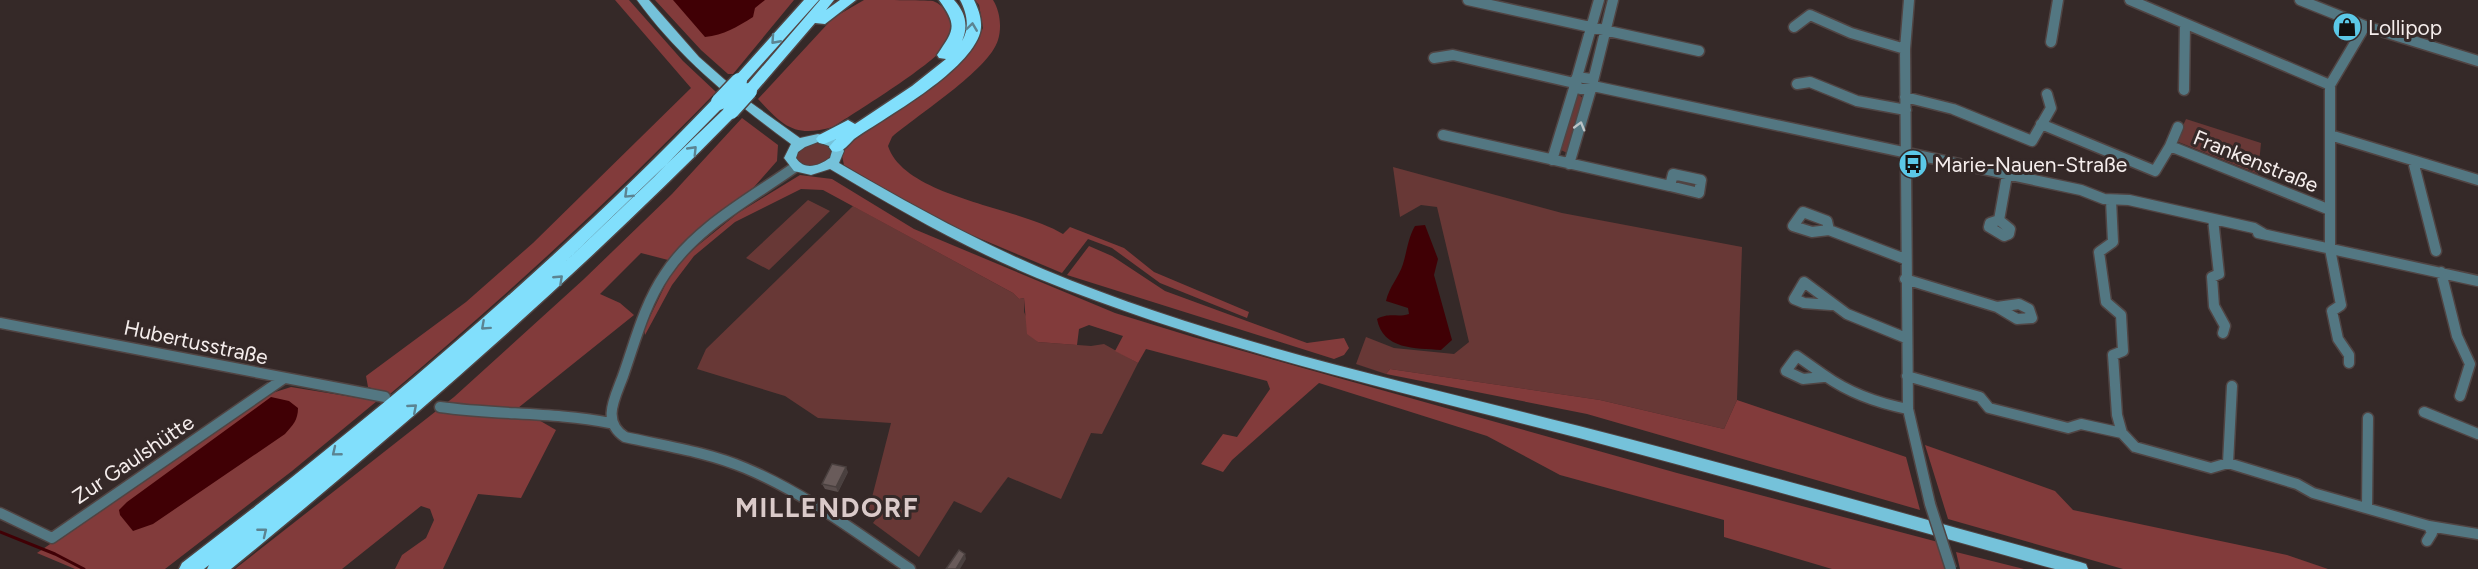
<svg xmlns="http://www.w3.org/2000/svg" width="2478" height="569" font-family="Figtree,sans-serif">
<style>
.green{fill:#683836}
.forest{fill:#823b3b}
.water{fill:#400005}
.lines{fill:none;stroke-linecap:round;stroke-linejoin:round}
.stream{stroke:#400005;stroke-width:3}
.minor-casing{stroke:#504443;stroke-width:13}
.major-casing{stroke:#504443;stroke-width:2}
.highway-casing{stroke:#504443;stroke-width:3}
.minor{stroke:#537782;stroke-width:10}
.major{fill:#75c2da;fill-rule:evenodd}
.highway{fill:#81dffc;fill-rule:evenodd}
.minor-bridge-casing{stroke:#504443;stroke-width:13;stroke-linecap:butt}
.highway-bridge-casing{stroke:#504443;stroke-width:19;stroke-linecap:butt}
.minor-bridge{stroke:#537782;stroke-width:10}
.highway-bridge{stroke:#81dffc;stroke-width:16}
.wall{fill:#5a4e4d}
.shaded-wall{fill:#4a403f}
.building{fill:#695b5a;stroke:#4a403f;stroke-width:1.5}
.oneway{stroke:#5b8492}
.oneway2{stroke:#bcc4c7}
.labels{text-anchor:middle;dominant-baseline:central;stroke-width:6;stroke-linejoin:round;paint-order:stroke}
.poi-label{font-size:21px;fill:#f5edec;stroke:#352928;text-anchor:start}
.street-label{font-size:21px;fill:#f5edec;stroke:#352928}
.district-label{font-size:27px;font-weight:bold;letter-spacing:1.5px;fill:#dacac9;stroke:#352928}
</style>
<rect width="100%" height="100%" fill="#352928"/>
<path class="green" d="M1579,95L1584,99L1570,153H1567L1561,150L1576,96Z
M2186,119L2261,143L2258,174L2176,141Z
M822,141L835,150L827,164L800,167L794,154L801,145Z
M1393,167L1562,213L1742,247L1737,400L1724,429L1600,400L1390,369L1386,374L1356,364L1366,337L1394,348L1454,354L1469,342L1437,207L1421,205L1400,217Z
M808,200L830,211L769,270L746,258Z
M853,206L1013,293L1019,299L1024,298V312L1038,342L1091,346L1104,344L1138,363L1102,434L1091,433L1061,499L1008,477L981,513L954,501L919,557L873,523L878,516L869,509L891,423L818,418L785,396L697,369L706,349Z"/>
<path class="forest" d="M615,0H629L683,61L716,92C612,199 504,298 390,394L368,387L366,376L466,302L533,243L691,88Z
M655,0H794L733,74H728L701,50Z
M864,0C878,0 923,0 933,1C950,8 957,27 948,43C936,63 857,111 833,127C794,138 783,126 758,99L833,18Z
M975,0H993C1000,11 1002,27 998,40C989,70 917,115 892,137L888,146C905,198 1020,207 1063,234L1070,227L1124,248L1154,272L1249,312L1247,318L1160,283L1112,248L1088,239L1062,273L943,223L844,165L842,156L845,147L951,68L973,49L983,28L979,5Z
M742,118L778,145L777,161L754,187L695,235L672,261L641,253L600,294L620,303L634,315L518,408L556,430L521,498L478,494L443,569H395L402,555L426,538L434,520L430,509L421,506L342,569H235L454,397L584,279L672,194Z
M800,175L832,179L914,229L1115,313L1193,337L1677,473L1938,542L1946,569H1832L1724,537V520L1560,475L1487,436L1319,383L1232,460L1223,472L1201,464L1223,434L1237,437L1270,389L1267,381L1146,349L1138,363L1115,351L1123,336L1089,325L1079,329L1077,345L1038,342L1027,334L1024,298L1019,299L1013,293L823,190L801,189L735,222L694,256L672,285L645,335L644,329L672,271L691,251L738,213Z
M1089,246L1112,256L1165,291L1307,343L1344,338L1349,348L1344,355L1334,359L1067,275Z
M1390,369L1600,400L1724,429L1737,400L1906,457L1920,510L1587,414L1386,374Z
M291,387L377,401L292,471L165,569H75L37,553L269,394Z
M1925,445L2055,491L2073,510L2287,555L2328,569H2123L1948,519Z
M1956,552L2024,569H1960Z"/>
<path class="water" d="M673,0H765L755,8L753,17C737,27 724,35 705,37Z
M1425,225L1438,259L1434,275L1452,340L1441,350C1415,348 1383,350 1377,319C1390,312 1397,318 1409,314L1408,308L1386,301C1389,287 1399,277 1403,264C1407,251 1408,238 1415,226Z
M271,397L289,401L298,408C298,420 293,425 285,434L153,524L133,531L120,515L119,510L127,502Z"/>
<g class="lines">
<path class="stream" d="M0,532L55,554L84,569"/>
<g class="minor-casing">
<path id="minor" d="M1468,0L1699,51
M1909,0L1905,49L1908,409L1930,504
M2130,0L2330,85
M2300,0L2365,26L2478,61
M1794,27L1810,15L1851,33L1905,49
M2051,42L2058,0
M1434,58L1453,55L1574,83
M1577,77L1591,79L1593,86L1588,89H1580L1574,83Z
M1577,77L1599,0
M1593,81L1613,0
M1797,84L1810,82L1857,101L1906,110
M1593,86L2081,190L2104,199L2129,200L2254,228L2264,234
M2184,90L2185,24
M1905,97L1953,109L2032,141L2051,108L2047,94
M2041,124L2155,171L2170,146L2330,210
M1443,135L1670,186
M2330,135L2478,180
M2170,146L2178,127
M1552,160L1575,85
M2413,161L2436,251
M1569,164L1591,89
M795,167C750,199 696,227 665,274C644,305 635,342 623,376C615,398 601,421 625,437C665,446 707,452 745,468C805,493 857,533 910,569
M1673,174L1701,180L1699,193L1670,186Z
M2111,200L2113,242L2099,252L2106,302L2121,315L2123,351L2113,355L2117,415L2122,433
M1803,212L1827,221L1829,230L1812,232L1793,226Z
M2213,219L2219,274L2212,277L2214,306L2225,326L2223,333
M1999,220L2010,229L2009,234L2004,236L1989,227L1990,223Z
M1999,220L2007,175
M1829,230L1905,259
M2258,233L2478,281
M2441,272L2457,336L2470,364L2460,396
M1905,279L1997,307
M1831,302V305L1804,303L1794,299L1804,282L1847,314L1906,338
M2019,304L2029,309L2032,318L2017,319L1997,307Z
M0,323L385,397
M1797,356L1824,375L1823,377L1803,379L1786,371Z
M2349,363V355L2338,339L2332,311L2341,305L2330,249V85L2365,26
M1824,375C1849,393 1877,403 1908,409
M1907,376L1980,397L1989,408L2068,428L2081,424L2122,433L2135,447L2211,468L2228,463L2297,484L2313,493L2429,526L2478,534
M440,407C497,415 554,412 610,423
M2424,412L2478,434
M2228,463L2232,386
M2367,508L2368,418
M0,513L52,538L283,379
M2427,541L2432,533L2429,526"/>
</g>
<g class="major-casing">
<path id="major" d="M637,0H649L699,57L750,102L800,138L818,134L838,140L844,151L839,163C906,202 973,239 1043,269C1215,341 1399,380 1579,426C1747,469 1913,516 2080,562L2086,564L2088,569H2055C1896,525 1738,480 1579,438C1397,391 1212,349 1037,278C965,248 897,209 830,169L811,175L794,171L784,158L791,144C734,102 679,58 637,0ZM818,142L829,146L832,151L830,158C818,166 805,171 796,158L798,152L805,147Z"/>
</g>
<g class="highway-casing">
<path id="highway" d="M804,0H819L744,84H734L732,81L734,78Z
M820,0H834L826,10L840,0H856L825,24L815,23L754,94H744L742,91L744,88Z
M939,0H954C965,12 969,25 962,41C970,28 967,13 960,0H974C979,10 984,24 979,36C963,75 889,115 854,139C847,146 842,154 832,151L829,147L836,139L824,144L819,143L816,139L819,135L848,120L855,124L912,86L946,59L939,58L937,55C954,30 958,26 939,0Z
M719,97L724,98L726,102L724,106L654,177L561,266L726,107H736L738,111L736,115C577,277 407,425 231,569H207L209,565L204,569H179L182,563C369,420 551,268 714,98Z"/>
</g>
<use href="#minor" class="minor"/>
<use href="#major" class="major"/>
<use href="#highway" class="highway"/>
<g class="minor-bridge-casing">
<path id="minor-bridge" d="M1930,504L1951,569"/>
</g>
<g class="highway-bridge-casing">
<path id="highway-bridge" d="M719,102L739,81
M731,111L749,91"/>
</g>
<use href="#minor-bridge" class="minor-bridge"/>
<use href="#highway-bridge" class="highway-bridge"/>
</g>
<path class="wall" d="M848,472L838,492L825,489L822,484Z"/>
<path class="shaded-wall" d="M846,467L848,472L838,492L836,487Z
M965,554L966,559L960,569H956Z"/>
<path class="building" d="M832,464L846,467L836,487L822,484Z
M959,550L965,554L956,569H946Z"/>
<defs><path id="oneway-chevron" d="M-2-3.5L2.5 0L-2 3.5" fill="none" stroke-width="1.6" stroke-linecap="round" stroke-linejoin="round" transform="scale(1.5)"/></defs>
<g class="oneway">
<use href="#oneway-chevron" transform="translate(972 27) rotate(-82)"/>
<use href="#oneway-chevron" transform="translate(775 40) rotate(132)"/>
<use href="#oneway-chevron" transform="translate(693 150) rotate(-46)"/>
<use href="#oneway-chevron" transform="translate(628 194) rotate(136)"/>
<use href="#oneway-chevron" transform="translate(559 279) rotate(-43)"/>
<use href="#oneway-chevron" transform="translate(485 326) rotate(138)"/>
<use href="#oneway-chevron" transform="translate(413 408) rotate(-41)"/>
<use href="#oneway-chevron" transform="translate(336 452) rotate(141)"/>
<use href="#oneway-chevron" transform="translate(263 532) rotate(-39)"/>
</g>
<use class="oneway2" href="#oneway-chevron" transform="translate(1580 126) rotate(-74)"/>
<defs>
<g id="shop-disc" transform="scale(1.5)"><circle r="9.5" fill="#5bc8e7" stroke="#352928"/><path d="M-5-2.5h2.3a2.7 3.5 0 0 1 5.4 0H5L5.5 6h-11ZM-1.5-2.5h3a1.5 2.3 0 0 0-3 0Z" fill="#111"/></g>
<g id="bus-disc" transform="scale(1.5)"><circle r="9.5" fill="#5bc8e7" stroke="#352928"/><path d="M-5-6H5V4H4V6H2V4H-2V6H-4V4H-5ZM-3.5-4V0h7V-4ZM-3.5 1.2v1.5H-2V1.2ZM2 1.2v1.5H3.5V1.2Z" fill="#111"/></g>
</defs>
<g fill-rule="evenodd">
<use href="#shop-disc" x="2347" y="27"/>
<use href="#bus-disc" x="1913" y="164"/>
</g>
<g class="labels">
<g class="poi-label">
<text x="2368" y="27">Lollipop</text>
<text x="1934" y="164">Marie-Nauen-Straße</text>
</g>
<g class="street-label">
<text transform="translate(2256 161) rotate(22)">Frankenstraße</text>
<text transform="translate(196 342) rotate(12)">Hubertusstraße</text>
<text transform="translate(133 459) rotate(-34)">Zur Gaulshütte</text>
</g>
<g class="district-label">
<text x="827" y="507">MILLENDORF</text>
</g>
</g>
</svg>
